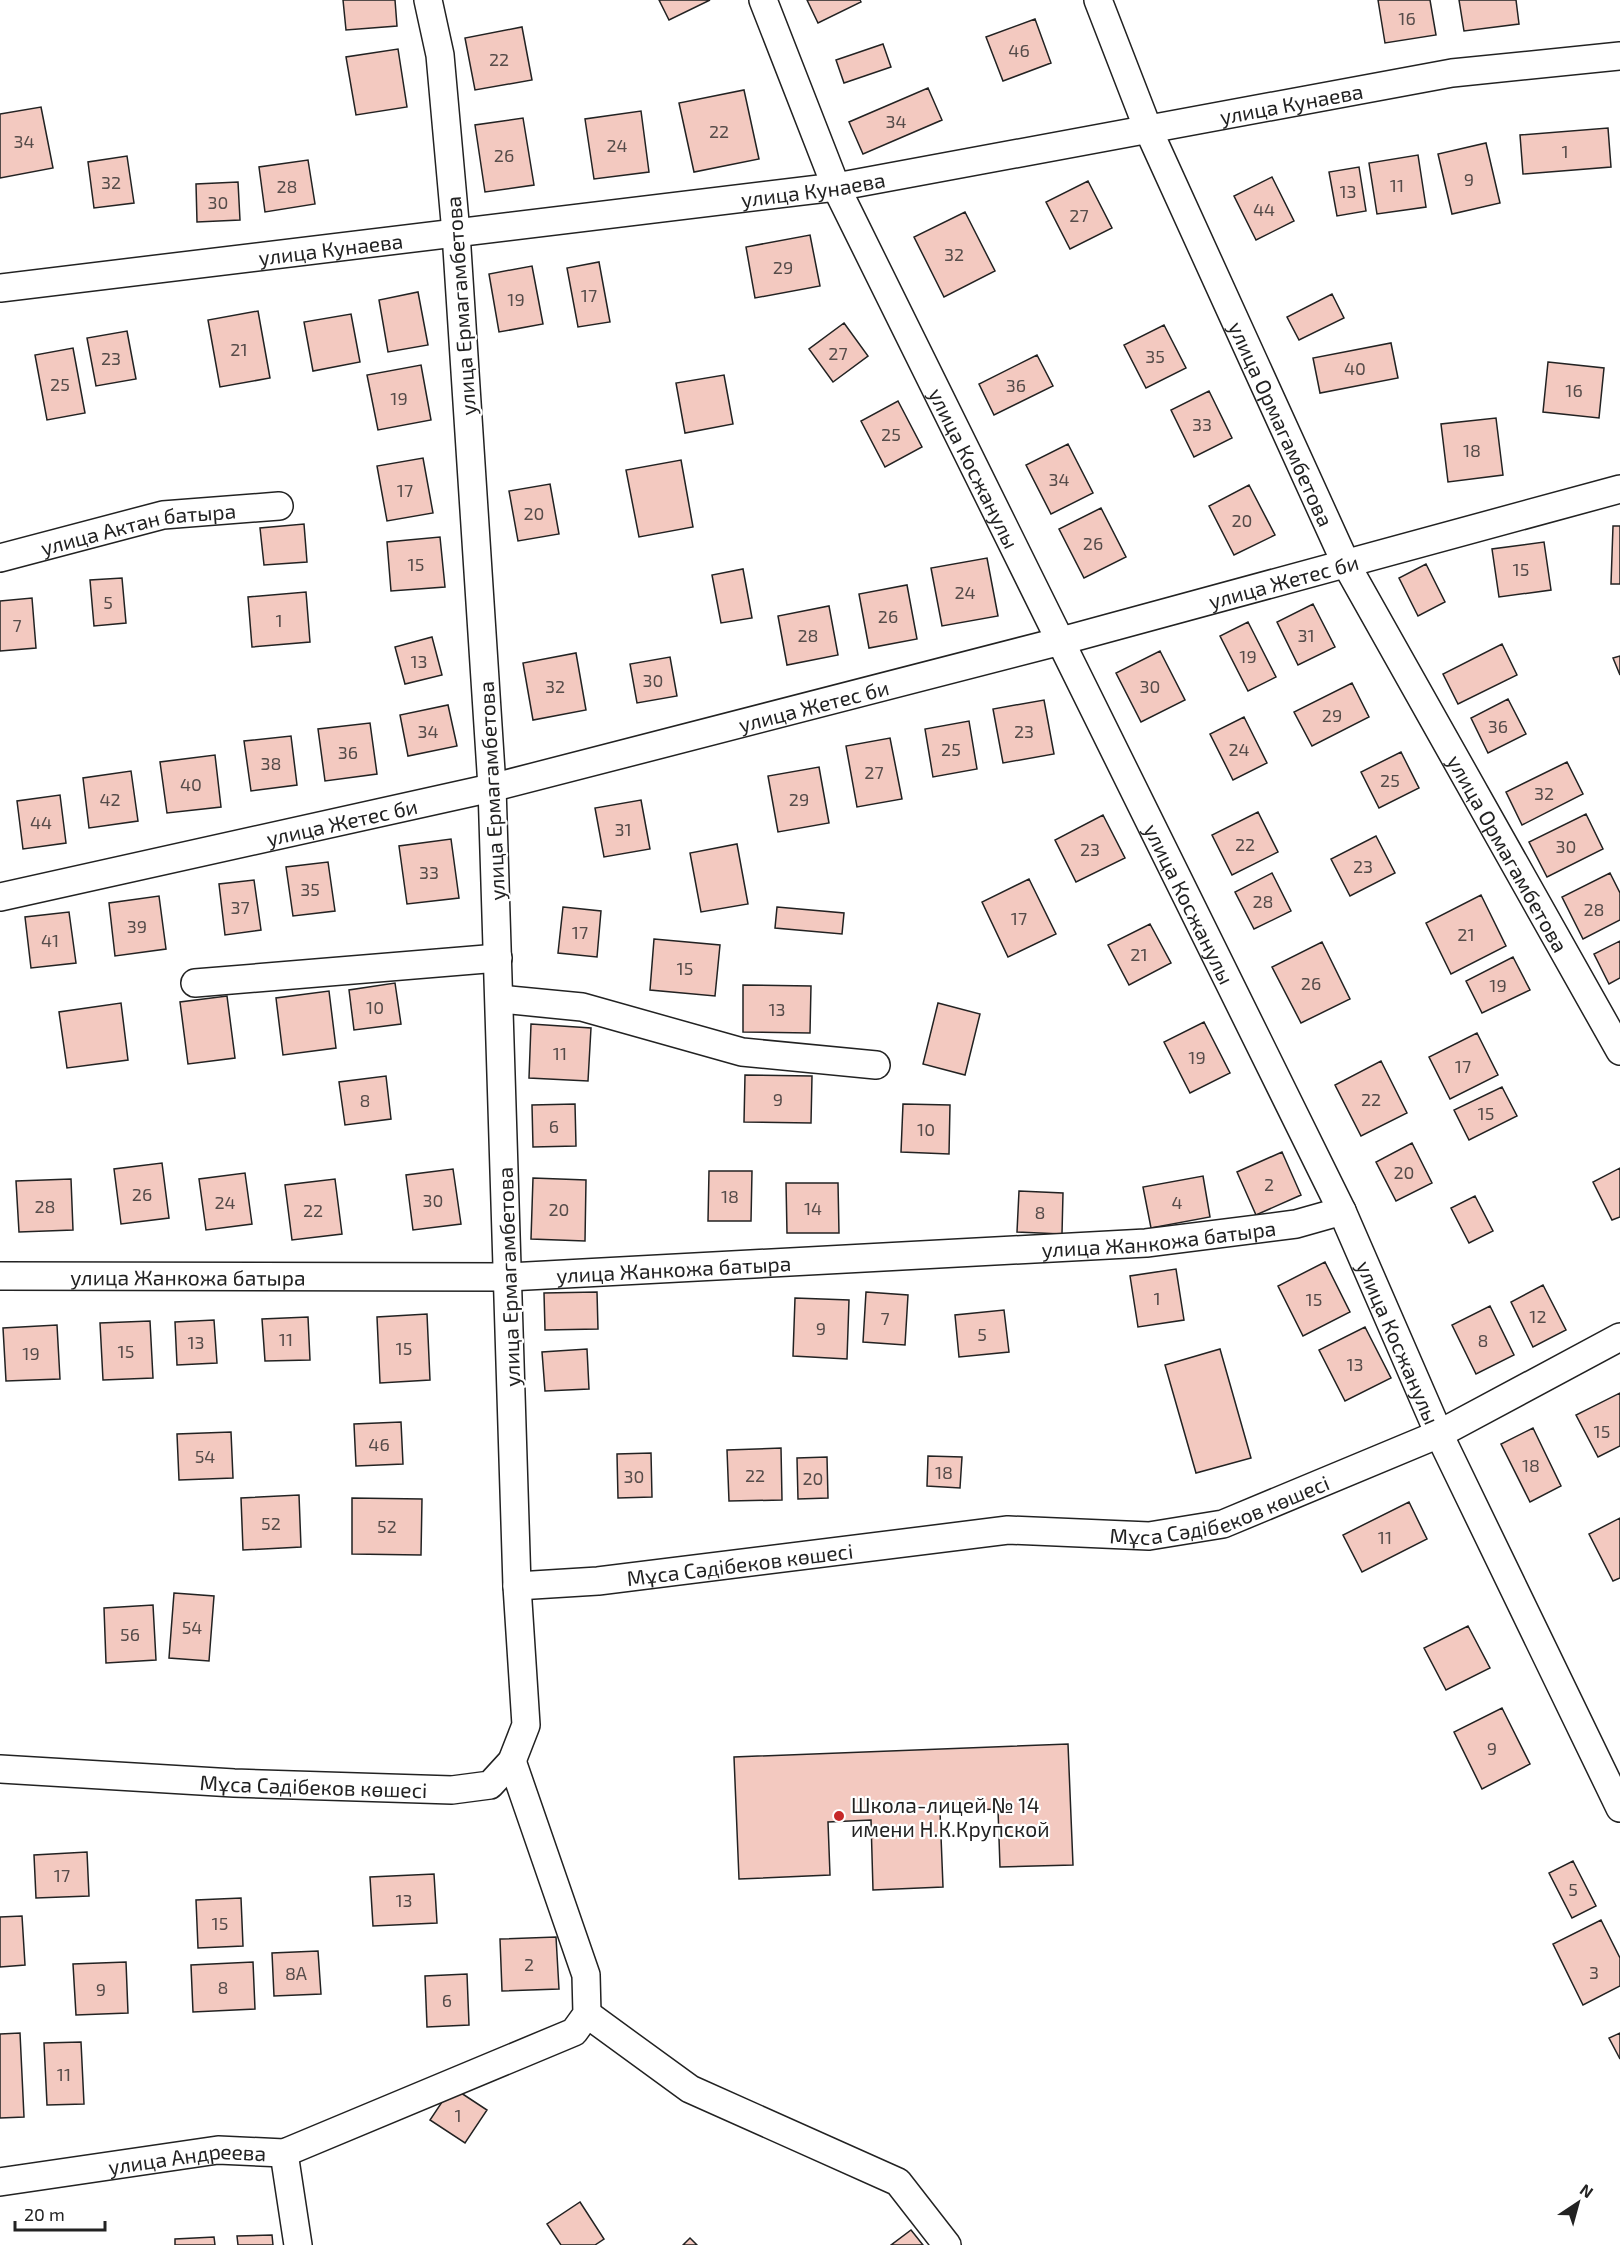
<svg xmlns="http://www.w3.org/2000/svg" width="1620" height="2245" font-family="'Exo 2',sans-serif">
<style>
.building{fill:#f3c9c0;stroke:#222;stroke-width:1.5}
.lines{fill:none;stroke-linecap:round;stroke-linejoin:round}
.minor-casing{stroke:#222;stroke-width:30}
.minor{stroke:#fff;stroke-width:27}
.poi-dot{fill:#c62828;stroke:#fff;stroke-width:2}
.labels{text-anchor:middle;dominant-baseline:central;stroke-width:4.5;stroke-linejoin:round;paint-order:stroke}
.number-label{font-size:18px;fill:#564c4a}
.street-label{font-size:21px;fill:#222;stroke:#fff}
.poi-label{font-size:21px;fill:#222;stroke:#fff;text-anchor:start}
</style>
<rect width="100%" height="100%" fill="#fff"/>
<path class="building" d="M343,0H395L397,26L346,30Z
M659,0H710L669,20Z
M807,0H860L861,2L818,23Z
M1378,0H1430L1436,35L1385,43Z
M1459,0H1516L1519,24L1464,31Z
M1035,19L1051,63L1003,81L986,37Z
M522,27L532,80L475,90L465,38Z
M883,44L891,67L844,83L836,60Z
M398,49L407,107L356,115L346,57Z
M928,88L942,120L863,154L849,122Z
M744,90L759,159L694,172L679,103Z
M41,107L53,168L0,178V114Z
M641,111L649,172L594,179L585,119Z
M523,118L534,185L485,192L475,125Z
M1608,128L1611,167L1523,174L1520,135Z
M1486,143L1500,203L1452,214L1438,154Z
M1418,155L1426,207L1377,214L1369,163Z
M127,156L134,203L94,208L88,162Z
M308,160L315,204L265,212L259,167Z
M1359,167L1366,211L1337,216L1329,172Z
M1272,177L1294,221L1256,240L1234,196Z
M1088,181L1112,228L1070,249L1046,202Z
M238,182L240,220L197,222L196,184Z
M965,212L995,271L944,297L914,237Z
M810,235L820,286L755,298L746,247Z
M599,262L610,322L578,327L567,268Z
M532,266L543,324L499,332L489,274Z
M418,292L428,345L388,352L379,300Z
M1332,294L1344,318L1299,340L1287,317Z
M258,311L270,378L220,387L208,320Z
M351,314L360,362L313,371L304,322Z
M844,323L868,356L833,382L809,349Z
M1164,325L1186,368L1146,388L1124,345Z
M127,331L136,379L96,386L87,338Z
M1391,343L1398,378L1320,393L1313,358Z
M73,348L85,413L47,420L35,355Z
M1037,355L1053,386L994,415L979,384Z
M1548,362L1604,368L1599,418L1543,412Z
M421,365L431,420L378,430L367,375Z
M724,375L733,424L685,433L676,383Z
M1209,391L1232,438L1194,457L1171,410Z
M898,401L922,447L885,467L861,421Z
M1496,418L1503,475L1448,482L1441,424Z
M1068,444L1093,493L1051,514L1026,465Z
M423,458L433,513L387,521L377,466Z
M681,460L693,527L639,537L626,470Z
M550,484L559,534L518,541L509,491Z
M1249,485L1275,535L1234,555L1209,506Z
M1101,508L1126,557L1084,578L1059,529Z
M304,524L307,562L264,565L260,528Z
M1613,526H1620V584H1611Z
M440,537L445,587L391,591L387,542Z
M1544,542L1551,590L1499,597L1492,549Z
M987,558L998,616L942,626L931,568Z
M1426,564L1445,602L1418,616L1399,578Z
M743,569L752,618L721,623L712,575Z
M122,578L126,623L94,626L90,580Z
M907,585L917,639L869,648L859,594Z
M306,592L310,642L252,647L248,597Z
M32,598L36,648L0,651V601Z
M1313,604L1335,647L1298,665L1277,622Z
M829,606L838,655L787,665L778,616Z
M1248,622L1276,677L1248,691L1220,636Z
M432,637L442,675L405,684L395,647Z
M1502,644L1517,675L1458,704L1443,674Z
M1160,651L1185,700L1141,722L1116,673Z
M576,653L586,710L533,720L523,663Z
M1620,656V675L1613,658Z
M670,657L677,696L637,703L630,664Z
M1352,683L1369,717L1312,746L1294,712Z
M1508,699L1526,734L1488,753L1471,718Z
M1044,700L1054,754L1003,763L993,709Z
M448,705L457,746L408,756L400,715Z
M1244,717L1267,763L1233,780L1210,734Z
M969,721L977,769L933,777L925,729Z
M370,723L377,774L325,781L318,729Z
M291,736L297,785L251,791L244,741Z
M890,738L902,799L857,807L846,746Z
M1401,752L1419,788L1379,808L1361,772Z
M215,755L221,807L167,813L160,762Z
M1567,762L1583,794L1522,825L1506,792Z
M819,767L829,823L778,832L768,776Z
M131,771L138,821L89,828L83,778Z
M60,795L66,843L23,849L17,801Z
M641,800L650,849L604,857L595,808Z
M1258,812L1278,852L1232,875L1212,835Z
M1586,814L1603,849L1547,877L1529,842Z
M1103,815L1125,858L1076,882L1055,840Z
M1376,836L1395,873L1350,896L1331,859Z
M451,839L459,898L407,904L399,846Z
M737,844L748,904L701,912L690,853Z
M328,862L335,911L293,916L286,867Z
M1272,873L1291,911L1254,929L1235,892Z
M1610,873L1620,893V920L1583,939L1562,897Z
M1029,879L1056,934L1008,957L982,902Z
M254,880L261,930L225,935L219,884Z
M1481,895L1506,946L1451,974L1426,923Z
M159,896L166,949L115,956L109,903Z
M563,907L601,911L597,957L558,953Z
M777,907L844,913L842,934L775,928Z
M69,912L76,963L31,968L25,917Z
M1150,924L1171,963L1129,985L1108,945Z
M654,939L720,945L715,996L650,990Z
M1620,941V978L1609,984L1594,954Z
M1322,942L1350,999L1301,1023L1272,967Z
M1513,957L1530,990L1482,1013L1466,981Z
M395,983L401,1024L354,1030L349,990Z
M743,985L811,986L810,1033L743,1032Z
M329,991L336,1048L283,1055L276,998Z
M227,996L235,1058L188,1064L180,1002Z
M121,1003L128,1060L67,1068L59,1012Z
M938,1003L980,1014L965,1075L923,1064Z
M1204,1022L1230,1073L1190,1093L1164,1042Z
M531,1024L591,1028L588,1081L529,1078Z
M1477,1033L1498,1075L1450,1099L1429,1057Z
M1381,1061L1407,1113L1361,1136L1335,1085Z
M745,1075L812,1076L811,1123L744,1122Z
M386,1076L391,1119L345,1125L339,1082Z
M1502,1087L1517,1116L1469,1140L1454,1110Z
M575,1104L576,1146L533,1147L532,1105Z
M903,1104L950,1105L949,1154L901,1152Z
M1412,1143L1432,1183L1396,1201L1376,1162Z
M1282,1152L1301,1195L1256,1215L1237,1172Z
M162,1163L169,1218L121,1224L114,1169Z
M1620,1168V1217L1612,1220L1593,1182Z
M453,1169L461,1224L413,1230L406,1175Z
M709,1171H752L751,1221H708Z
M245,1173L252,1224L206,1230L199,1179Z
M1203,1176L1210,1217L1151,1228L1143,1187Z
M533,1178L586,1180L585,1241L531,1239Z
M71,1179L73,1230L19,1232L16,1181Z
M335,1179L342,1234L292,1240L285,1185Z
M786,1183H838L839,1233H787Z
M1019,1191L1063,1193L1062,1234L1017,1232Z
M1475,1196L1493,1231L1469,1243L1451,1208Z
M1325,1262L1350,1312L1303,1336L1278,1286Z
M1176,1269L1184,1320L1138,1327L1130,1276Z
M1543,1285L1566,1330L1533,1347L1511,1302Z
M597,1292L598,1329L545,1330L544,1293Z
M866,1292L908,1295L905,1345L863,1342Z
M795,1298L849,1300L847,1359L793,1356Z
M1490,1306L1514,1355L1476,1374L1452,1325Z
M1004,1310L1009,1352L959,1357L955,1315Z
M427,1314L430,1380L380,1383L377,1317Z
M308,1317L310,1360L265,1361L262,1319Z
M214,1320L217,1363L177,1365L175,1322Z
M150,1321L153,1378L103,1380L100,1323Z
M57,1325L60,1379L6,1381L3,1328Z
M1365,1327L1391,1378L1345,1401L1319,1350Z
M587,1349L589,1389L545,1391L542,1352Z
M1220,1349L1251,1458L1196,1473L1165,1365Z
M1620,1393V1446L1598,1457L1576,1415Z
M401,1422L403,1464L356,1466L354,1424Z
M1533,1428L1561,1486L1530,1502L1501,1444Z
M231,1432L233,1478L179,1480L177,1434Z
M781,1448L782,1500L729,1501L727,1450Z
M651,1453L652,1497L618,1498L617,1454Z
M928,1456L962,1457L960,1488L927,1486Z
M827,1457L828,1498L798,1499L797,1458Z
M299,1495L301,1547L243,1550L241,1498Z
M352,1498L422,1499L421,1555L352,1554Z
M1409,1502L1427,1539L1362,1572L1343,1535Z
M1620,1518V1578L1613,1581L1589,1534Z
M174,1593L214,1596L209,1661L169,1658Z
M153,1605L156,1660L106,1663L104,1608Z
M1468,1626L1490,1668L1446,1690L1424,1648Z
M1502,1708L1530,1764L1482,1789L1454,1732Z
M1068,1744L1073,1865L1000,1867L998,1809L940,1811L943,1887L873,1890L871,1820L828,1822L830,1875L739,1879L734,1757Z
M87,1852L89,1896L36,1898L34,1855Z
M1573,1861L1596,1906L1572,1918L1549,1873Z
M434,1874L437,1923L373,1926L370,1877Z
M241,1898L243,1946L198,1948L196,1900Z
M22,1916L25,1965L0,1967V1917Z
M1601,1920L1620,1958V1986L1583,2005L1553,1944Z
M556,1937L559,1989L502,1991L500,1939Z
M318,1951L321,1994L274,1996L272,1953Z
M126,1962L128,2013L76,2015L73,1964Z
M253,1962L255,2009L193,2012L191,1965Z
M467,1974L469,2025L427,2027L425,1976Z
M20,2033L24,2117L0,2118V2034Z
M1620,2033V2059L1609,2038Z
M81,2042L84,2104L47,2105L44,2043Z
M452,2087L487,2110L465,2143L430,2120Z
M580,2202L604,2239L595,2245H561L547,2224Z
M911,2230L923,2245H891Z
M272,2235L273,2245H238L237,2236Z
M214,2237L215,2245H175V2239Z
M690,2238L697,2245H683Z"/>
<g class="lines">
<g class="minor-casing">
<g id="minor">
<path id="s1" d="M763,0L836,187L1342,1211L1439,1434L1620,1808"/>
<path id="s2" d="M1098,0L1148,129L1346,564L1620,1051"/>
<path id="s3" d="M0,288L836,187L1452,73L1620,56"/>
<path id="s4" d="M0,558L163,515L279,506"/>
<path id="s5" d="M0,897L491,788L1061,641L1620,489"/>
<path d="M195,983L498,958"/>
<path d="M500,999L582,1007L742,1052L876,1065"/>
<path id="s6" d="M0,1276L508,1277L1146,1243L1296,1224L1342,1211"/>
<path id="s7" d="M517,1586L598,1581L1008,1530L1149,1536L1223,1524L1439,1434L1620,1337"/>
<path id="s8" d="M0,1769L234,1783L452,1790L490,1785L512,1761L526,1725L517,1586L492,787L456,233L440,55L428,0"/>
<path d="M587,2014L690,2089L898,2182L947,2245"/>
<path d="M284,2153L298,2245"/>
<path id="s9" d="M0,2182L218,2150L284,2153L574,2032L587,2014L586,1975L512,1761"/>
</g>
</g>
<use href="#minor" class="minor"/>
</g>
<circle class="poi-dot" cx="839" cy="1816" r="6"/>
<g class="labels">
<g class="number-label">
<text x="1407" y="18">16</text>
<text x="1019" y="50">46</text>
<text x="499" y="59">22</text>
<text x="896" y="121">34</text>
<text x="719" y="131">22</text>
<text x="24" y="141">34</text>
<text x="617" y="145">24</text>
<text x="1565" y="151">1</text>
<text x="504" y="155">26</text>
<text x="1469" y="179">9</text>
<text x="111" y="182">32</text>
<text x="1397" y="185">11</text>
<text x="287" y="186">28</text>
<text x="1348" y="191">13</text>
<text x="218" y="202">30</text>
<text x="1264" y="209">44</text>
<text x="1079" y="215">27</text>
<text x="954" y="254">32</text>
<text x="783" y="267">29</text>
<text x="589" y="295">17</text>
<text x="516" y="299">19</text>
<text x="239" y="349">21</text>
<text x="838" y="353">27</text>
<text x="1155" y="356">35</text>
<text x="111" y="358">23</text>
<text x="1355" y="368">40</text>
<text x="60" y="384">25</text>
<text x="1016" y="385">36</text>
<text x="1574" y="390">16</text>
<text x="399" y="398">19</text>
<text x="1202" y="424">33</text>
<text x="891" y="434">25</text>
<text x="1472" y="450">18</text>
<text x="1059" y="479">34</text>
<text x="405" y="490">17</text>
<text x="534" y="513">20</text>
<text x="1242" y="520">20</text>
<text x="1093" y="543">26</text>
<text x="416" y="564">15</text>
<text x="1521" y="569">15</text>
<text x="965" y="592">24</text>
<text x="108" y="602">5</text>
<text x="888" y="616">26</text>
<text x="279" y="620">1</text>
<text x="17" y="625">7</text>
<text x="808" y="635">28</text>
<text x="1306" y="635">31</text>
<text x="1248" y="656">19</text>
<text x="419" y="661">13</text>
<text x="653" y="680">30</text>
<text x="555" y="686">32</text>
<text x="1150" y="686">30</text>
<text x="1332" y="715">29</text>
<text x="1498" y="726">36</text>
<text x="428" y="731">34</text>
<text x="1024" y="731">23</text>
<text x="951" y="749">25</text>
<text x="1239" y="749">24</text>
<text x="348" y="752">36</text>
<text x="271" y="763">38</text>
<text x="874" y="772">27</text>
<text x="1390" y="780">25</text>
<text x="191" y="784">40</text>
<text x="1544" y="793">32</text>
<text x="110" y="799">42</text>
<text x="799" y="799">29</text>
<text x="41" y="822">44</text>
<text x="623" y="829">31</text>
<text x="1245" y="844">22</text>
<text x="1566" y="846">30</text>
<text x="1090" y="849">23</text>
<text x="1363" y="866">23</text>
<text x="429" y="872">33</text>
<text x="310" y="889">35</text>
<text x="1263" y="901">28</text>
<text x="240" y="907">37</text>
<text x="1594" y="909">28</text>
<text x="1019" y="918">17</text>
<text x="137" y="926">39</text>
<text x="580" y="932">17</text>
<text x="1466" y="934">21</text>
<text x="50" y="940">41</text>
<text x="1139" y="954">21</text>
<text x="685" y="968">15</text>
<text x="1311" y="983">26</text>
<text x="1498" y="985">19</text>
<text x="375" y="1007">10</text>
<text x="777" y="1009">13</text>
<text x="560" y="1053">11</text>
<text x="1197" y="1057">19</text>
<text x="1463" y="1066">17</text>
<text x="778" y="1099">9</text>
<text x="1371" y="1099">22</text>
<text x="365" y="1100">8</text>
<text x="1486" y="1113">15</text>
<text x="554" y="1126">6</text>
<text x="926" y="1129">10</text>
<text x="1404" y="1172">20</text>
<text x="1269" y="1184">2</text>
<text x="142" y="1194">26</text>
<text x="730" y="1196">18</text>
<text x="433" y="1200">30</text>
<text x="225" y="1202">24</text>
<text x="1177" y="1202">4</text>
<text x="45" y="1206">28</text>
<text x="813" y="1208">14</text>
<text x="559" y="1209">20</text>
<text x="313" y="1210">22</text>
<text x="1040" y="1212">8</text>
<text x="1157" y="1298">1</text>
<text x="1314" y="1299">15</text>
<text x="1538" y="1316">12</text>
<text x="885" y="1318">7</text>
<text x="821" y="1328">9</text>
<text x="982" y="1334">5</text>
<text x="286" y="1339">11</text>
<text x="1483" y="1340">8</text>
<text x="196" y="1342">13</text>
<text x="404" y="1348">15</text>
<text x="126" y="1351">15</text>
<text x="31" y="1353">19</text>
<text x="1355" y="1364">13</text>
<text x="1602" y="1431">15</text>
<text x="379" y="1444">46</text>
<text x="205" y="1456">54</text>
<text x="1531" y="1465">18</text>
<text x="944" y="1472">18</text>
<text x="755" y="1475">22</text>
<text x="634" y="1476">30</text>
<text x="813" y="1478">20</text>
<text x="271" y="1523">52</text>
<text x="387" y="1526">52</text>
<text x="1385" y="1537">11</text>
<text x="192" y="1627">54</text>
<text x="130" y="1634">56</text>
<text x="1492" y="1748">9</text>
<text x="62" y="1875">17</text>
<text x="1573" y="1889">5</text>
<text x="404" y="1900">13</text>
<text x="220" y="1923">15</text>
<text x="529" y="1964">2</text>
<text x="1594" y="1972">3</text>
<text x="296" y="1973">8А</text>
<text x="223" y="1987">8</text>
<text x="101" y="1989">9</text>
<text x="447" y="2000">6</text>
<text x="64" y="2074">11</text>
<text x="458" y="2115">1</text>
</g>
<g class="street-label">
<text stroke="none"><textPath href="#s3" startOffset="1305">улица Кунаева</textPath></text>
<text stroke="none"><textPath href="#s3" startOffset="819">улица Кунаева</textPath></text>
<text stroke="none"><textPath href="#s3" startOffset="333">улица Кунаева</textPath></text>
<text transform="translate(460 306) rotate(-94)">улица Ермагамбетова</text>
<text stroke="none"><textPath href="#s2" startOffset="462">улица Ормагамбетова</textPath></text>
<text stroke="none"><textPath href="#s1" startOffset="514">улица Косжанулы</textPath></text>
<text stroke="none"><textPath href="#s4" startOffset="142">улица Актан батыра</textPath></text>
<text stroke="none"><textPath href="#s5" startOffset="1322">улица Жетес би</textPath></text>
<text stroke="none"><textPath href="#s5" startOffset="836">улица Жетес би</textPath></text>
<text transform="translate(491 791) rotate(-93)">улица Ермагамбетова</text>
<text stroke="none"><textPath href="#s5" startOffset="350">улица Жетес би</textPath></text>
<text stroke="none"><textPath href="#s2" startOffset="948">улица Ормагамбетова</textPath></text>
<text stroke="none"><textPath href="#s1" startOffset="1000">улица Косжанулы</textPath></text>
<text stroke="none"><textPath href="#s6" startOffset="1160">улица Жанкожа батыра</textPath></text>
<text stroke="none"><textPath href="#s6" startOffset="674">улица Жанкожа батыра</textPath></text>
<text stroke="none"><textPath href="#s6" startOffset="188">улица Жанкожа батыра</textPath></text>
<text transform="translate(508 1277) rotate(-92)">улица Ермагамбетова</text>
<text stroke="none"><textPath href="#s1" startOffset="1486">улица Косжанулы</textPath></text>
<text stroke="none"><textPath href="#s7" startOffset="710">Мұса Сәдібеков көшесі</textPath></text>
<text stroke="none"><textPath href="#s7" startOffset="224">Мұса Сәдібеков көшесі</textPath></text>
<text stroke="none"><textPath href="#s8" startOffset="314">Мұса Сәдібеков көшесі</textPath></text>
<text stroke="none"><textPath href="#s9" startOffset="189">улица Андреева</textPath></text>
</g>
<g class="poi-label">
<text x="851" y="1804">Школа-лицей № 14<tspan x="851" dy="24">имени Н.К.Крупской</tspan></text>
</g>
</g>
<g transform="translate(1578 2203) rotate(36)" stroke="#ffffff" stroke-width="4.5" paint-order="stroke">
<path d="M0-4.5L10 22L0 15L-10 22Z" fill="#222222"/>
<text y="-9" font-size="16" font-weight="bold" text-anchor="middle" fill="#222222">N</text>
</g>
<path d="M15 2221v9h90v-9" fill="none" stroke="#222222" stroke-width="3"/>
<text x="24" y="2221" font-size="18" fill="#222222" stroke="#ffffff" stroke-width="4.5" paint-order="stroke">20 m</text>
</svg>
